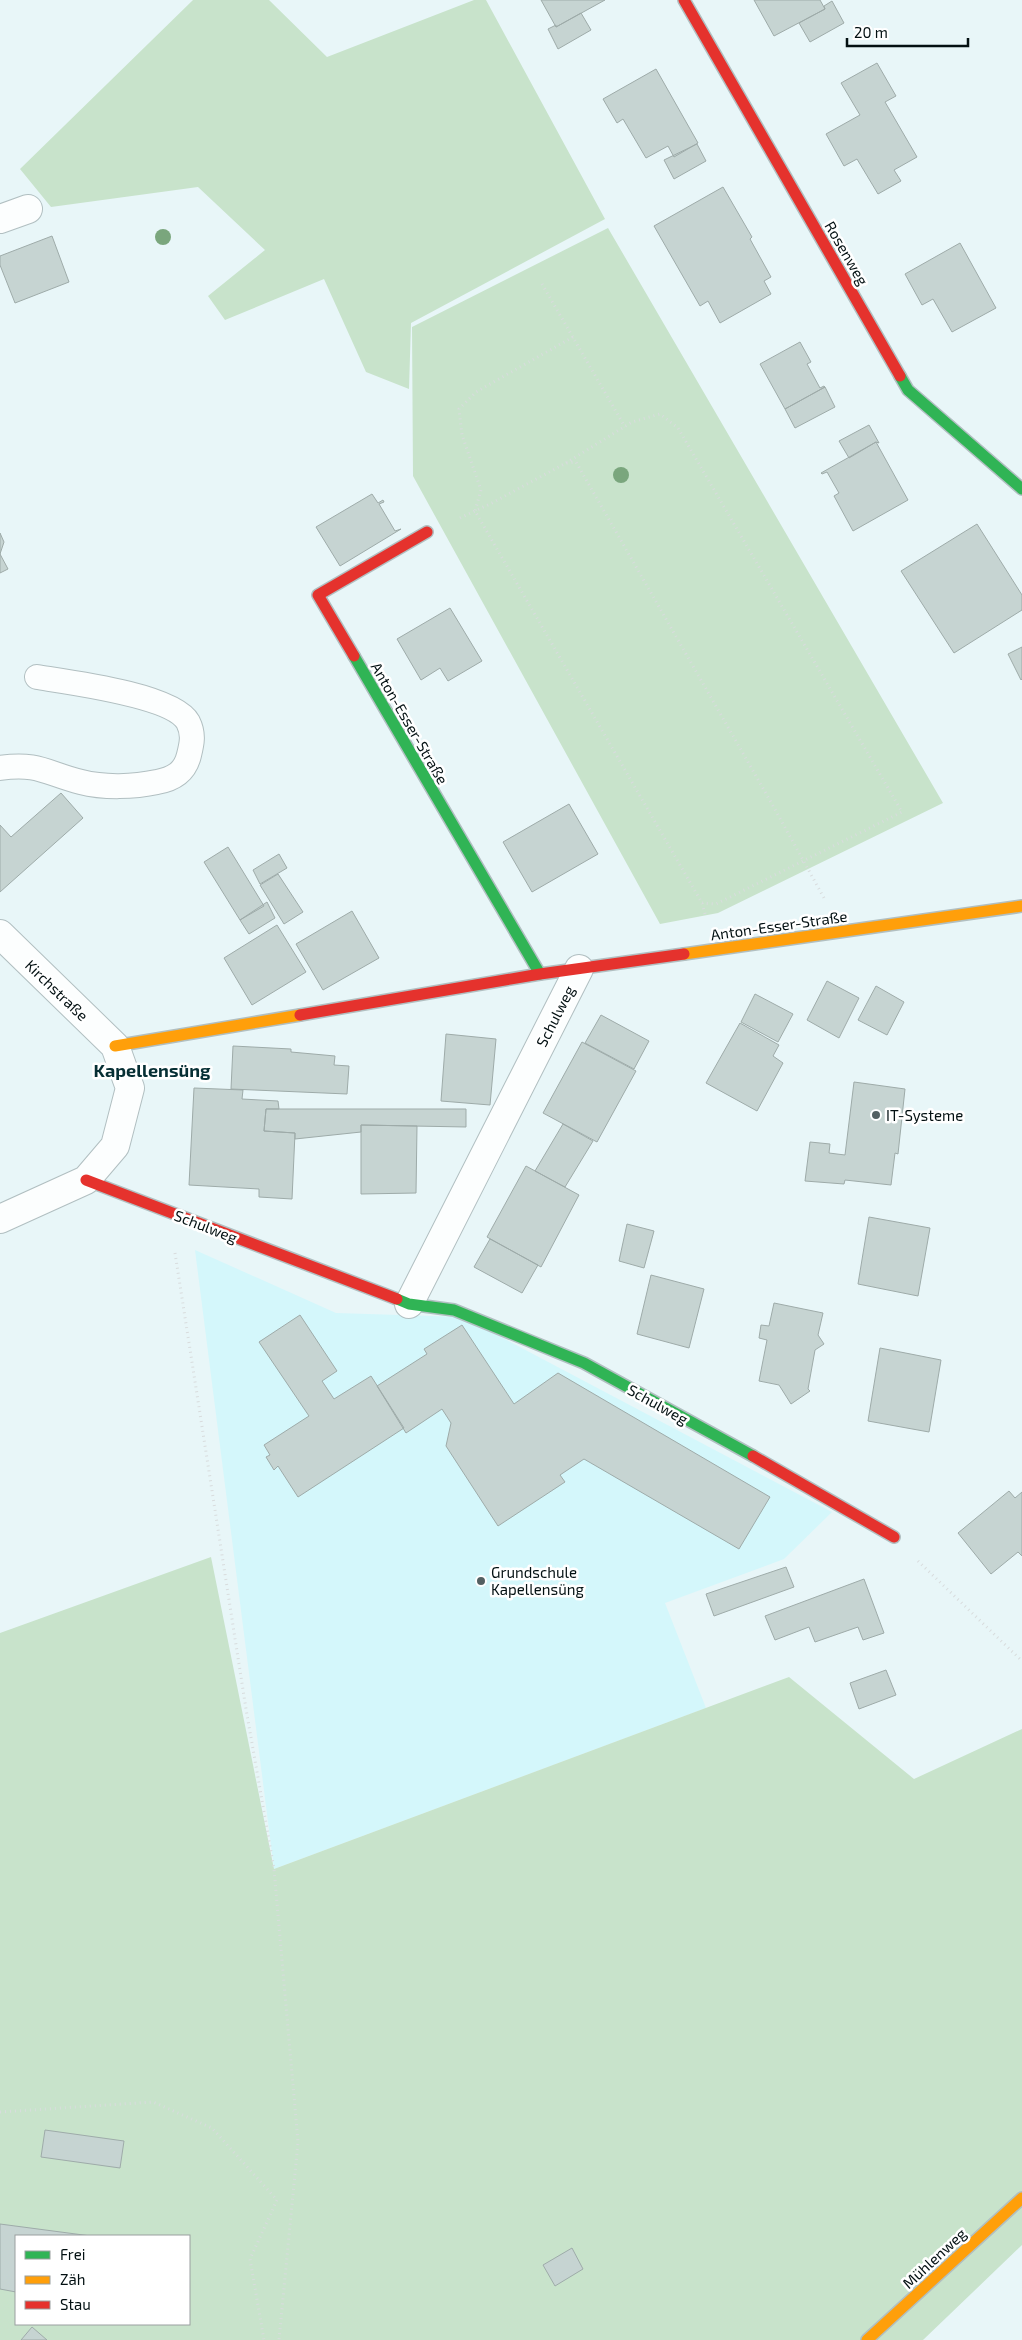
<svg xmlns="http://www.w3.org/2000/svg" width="1022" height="2340" font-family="'Exo 2',sans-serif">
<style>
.built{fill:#d4f7fb}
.green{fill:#c8e3cb;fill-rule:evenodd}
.building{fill:#c6d4d2;stroke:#9eaba9}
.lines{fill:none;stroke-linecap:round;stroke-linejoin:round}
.lane-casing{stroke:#b1bfc1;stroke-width:26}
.street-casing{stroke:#b1bfc1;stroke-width:30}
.fast-casing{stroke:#b1bfc1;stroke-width:14}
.slow-casing{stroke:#b1bfc1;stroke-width:14}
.jam-casing{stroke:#b1bfc1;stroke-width:14}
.path{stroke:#d8dcdd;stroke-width:3;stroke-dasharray:1 4;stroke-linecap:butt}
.lane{stroke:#fcfefe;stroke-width:24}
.street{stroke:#fcfefe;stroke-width:28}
.fast{stroke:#30b455;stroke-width:11}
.slow{stroke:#ff9f0a;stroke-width:11}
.jam{stroke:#e5322d;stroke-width:11}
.tree{fill:#7aa67d}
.poi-dot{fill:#536062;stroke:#fff;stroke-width:2}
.labels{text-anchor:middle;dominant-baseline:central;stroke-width:5;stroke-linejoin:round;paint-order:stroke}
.street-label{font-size:15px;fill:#031012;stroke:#fff}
.poi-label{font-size:15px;fill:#031012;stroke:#fff;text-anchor:start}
.quarter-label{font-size:18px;font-weight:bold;fill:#062f34;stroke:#fff}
</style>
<rect width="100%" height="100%" fill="#e8f6f8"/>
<path class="built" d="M195,1250L336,1313L463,1317L832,1512L784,1559L665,1603L706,1708L274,1869Z"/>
<path class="green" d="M193,0H269L327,57L474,0H486L605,219L411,323L409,389L366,372L324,279L225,320L208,296L265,250L198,187L51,207L20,169Z
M608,228L943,803L718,913L660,924L413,476L412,327Z
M211,1557L274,1869L789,1677L914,1779L1022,1729V2245L923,2340H0V1633ZM16,2236H189V2324H16Z"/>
<path class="building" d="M541,0H605L556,27Z
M754,0H820L825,9L774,36Z
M832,1L844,23L810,42L799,23L825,9L824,6Z
M581,13L591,30L558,49L548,29L556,25V27Z
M877,63L896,96L885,102L917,157L894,170L901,181L878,194L857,159L844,166L826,134L860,115L841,83Z
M656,69L698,143L674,157L668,146L646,158L623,119L617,123L603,99Z
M697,144L706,161L674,179L664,160Z
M723,187L752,237L750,239L771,277L764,281L771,294L720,323L708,301L700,306L654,226Z
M52,236L69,282L15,303L0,265V256Z
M960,243L996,308L952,332L933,299L922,305L905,274Z
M800,342L811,362L807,364L820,388L824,386L825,387L785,409L760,364Z
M825,387L835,407L795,428L785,409Z
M869,425L879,443L876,442L849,458L839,441Z
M876,442L908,500L853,531L834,496L839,493L827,472L822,474L821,473Z
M372,494L378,503L383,500L384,502L379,504L395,531L401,529L340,566L316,527Z
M977,524L1022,595V610L954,653L901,571Z
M0,533L4,542L0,554Z
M0,554L8,569L0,573Z
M450,608L482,661L448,681L440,668L421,680L397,639Z
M1022,647V679L1021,680L1008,654Z
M61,793L83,818L0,892V825L11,837Z
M569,804L598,854L532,892L503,842Z
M228,847L264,906L240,920L204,862Z
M279,854L287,868L260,884L253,870Z
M278,874L303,912L284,924L260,885Z
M267,902L275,918L249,934L240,920Z
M352,911L379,958L323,990L296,944Z
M277,925L306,972L252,1005L224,958Z
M827,981L859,998L839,1038L807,1020Z
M876,986L904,1002L887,1035L858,1020Z
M755,994L793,1014L778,1042L741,1022Z
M601,1015L649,1041L634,1069L585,1043Z
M740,1023L779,1045L773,1056L783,1063L757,1111L706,1083Z
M446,1034L496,1039L490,1105L441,1101Z
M582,1042L636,1071L597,1142L543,1113Z
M233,1046L291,1049V1052L335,1056L334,1065L349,1066L347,1094L231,1089Z
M854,1082L905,1089L898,1154L895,1153L891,1185L845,1180L844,1184L805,1181L810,1142L830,1144L829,1153L845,1155Z
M194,1088L243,1090L242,1099L278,1101L279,1109H266L264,1131L295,1133L292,1199L259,1197V1189L189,1185Z
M266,1109H466V1127L361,1125V1132L295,1139V1133L264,1131Z
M563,1124L593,1141L565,1187L535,1171Z
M361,1125L417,1126L416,1193L361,1194Z
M526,1166L579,1195L541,1267L487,1237Z
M869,1217L930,1228L918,1296L858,1284Z
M627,1224L654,1231L644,1268L619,1261Z
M490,1239L538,1265L522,1293L474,1267Z
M651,1275L704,1289L689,1348L637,1334Z
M774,1303L823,1313L818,1335L824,1344L815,1350L808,1389L810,1391L791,1404L779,1385L759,1381L767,1340L759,1338L761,1325L769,1326Z
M300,1315L337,1371L322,1381L334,1399L371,1376L404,1428L298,1497L278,1466L274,1470L266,1457L270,1455L264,1445L309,1416L259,1342Z
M462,1325L514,1404L558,1373L770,1497L739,1549L584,1459L560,1475L565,1482L498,1526L446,1446L451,1423L442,1409L406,1433L377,1386L427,1354L424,1349Z
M880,1348L941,1360L929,1432L868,1421Z
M1009,1491L1015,1498L1022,1492V1556L1018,1552L991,1574L958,1533Z
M786,1567L794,1587L714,1616L706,1594Z
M864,1579L884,1633L863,1640L858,1627L815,1642L809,1627L775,1640L765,1616Z
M886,1670L896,1695L859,1709L850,1683Z
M45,2130L124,2141L120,2168L41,2157Z
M0,2224L91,2236H16V2292L0,2289Z
M572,2248L583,2269L555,2286L543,2265Z
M32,2327L47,2340H21Z"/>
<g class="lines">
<g class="lane-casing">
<path id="lane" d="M0,768C38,762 48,774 81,782C104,788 134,787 157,782C174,779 185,772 189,755C192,743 194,734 188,722C173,695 68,682 37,677"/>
</g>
<g class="street-casing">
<path id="street" d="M0,219L28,209
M0,934L115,1046L130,1088L115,1146L86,1180L0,1219
M409,1304L579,969"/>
</g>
<g class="fast-casing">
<path id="fast" d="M900,376L908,390L1022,489
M354,656L540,974
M397,1299L409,1304L454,1310L584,1363L753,1456"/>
</g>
<g class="slow-casing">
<path id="slow" d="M684,954L1022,906
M115,1046L300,1015
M867,2340L1022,2198"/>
</g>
<g class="jam-casing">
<path id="jam" d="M684,0L900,376
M354,656L318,595L427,532
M300,1015L540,974L684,954
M86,1180L397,1299
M753,1456L894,1537"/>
</g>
<path class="path" d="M542,284L625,427
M573,337L476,392L459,409L462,435L481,490L475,511L702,903L705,914
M566,463L632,422L660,414L678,428L902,812L716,904L702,903
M460,518L492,503L566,463L576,462L772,804L824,898
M175,1253L246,1709L274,1869L298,2142L279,2340
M918,1561L1022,1661
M0,2112L153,2102L212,2128L277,2200L250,2259L264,2340"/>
<use href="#lane" class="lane"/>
<use href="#street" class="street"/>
<use href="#fast" class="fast"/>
<use href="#slow" class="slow"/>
<use href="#jam" class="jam"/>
</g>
<g class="tree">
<circle cx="163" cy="237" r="8"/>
<circle cx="621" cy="475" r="8"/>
</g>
<g class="poi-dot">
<circle cx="876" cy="1115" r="5"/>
<circle cx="481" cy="1581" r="5"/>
</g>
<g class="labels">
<g class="street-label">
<text transform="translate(847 253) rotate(60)">Rosenweg</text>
<text transform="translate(410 723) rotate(60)">Anton-Esser-Straße</text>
<text transform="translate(779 925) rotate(-8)">Anton-Esser-Straße</text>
<text transform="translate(57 990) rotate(44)">Kirchstraße</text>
<text transform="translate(555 1016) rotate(-63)">Schulweg</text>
<text transform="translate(206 1226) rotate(21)">Schulweg</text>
<text transform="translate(658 1404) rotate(29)">Schulweg</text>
<text transform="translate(934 2258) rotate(-43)">Mühlenweg</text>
</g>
<g class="poi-label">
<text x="886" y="1115">IT-Systeme</text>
<text x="491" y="1572">Grundschule<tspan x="491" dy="17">Kapellensüng</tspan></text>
</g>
<g class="quarter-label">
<text x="152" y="1070">Kapellensüng</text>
</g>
</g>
<rect x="15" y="2235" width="175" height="90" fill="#ffffff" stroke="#9a9fa0"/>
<rect x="25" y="2251" width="25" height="8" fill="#30b455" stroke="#9a9fa0"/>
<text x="60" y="2260" font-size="15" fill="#031012">Frei</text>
<rect x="25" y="2276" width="25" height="8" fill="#ff9f0a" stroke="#9a9fa0"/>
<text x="60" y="2285" font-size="15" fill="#031012">Zäh</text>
<rect x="25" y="2301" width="25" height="8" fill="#e5322d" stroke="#9a9fa0"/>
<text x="60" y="2310" font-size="15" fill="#031012">Stau</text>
<path d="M847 38v8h121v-8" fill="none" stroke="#031012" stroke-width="2.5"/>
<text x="854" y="38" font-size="15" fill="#031012" stroke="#ffffff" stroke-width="4" paint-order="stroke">20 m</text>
</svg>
